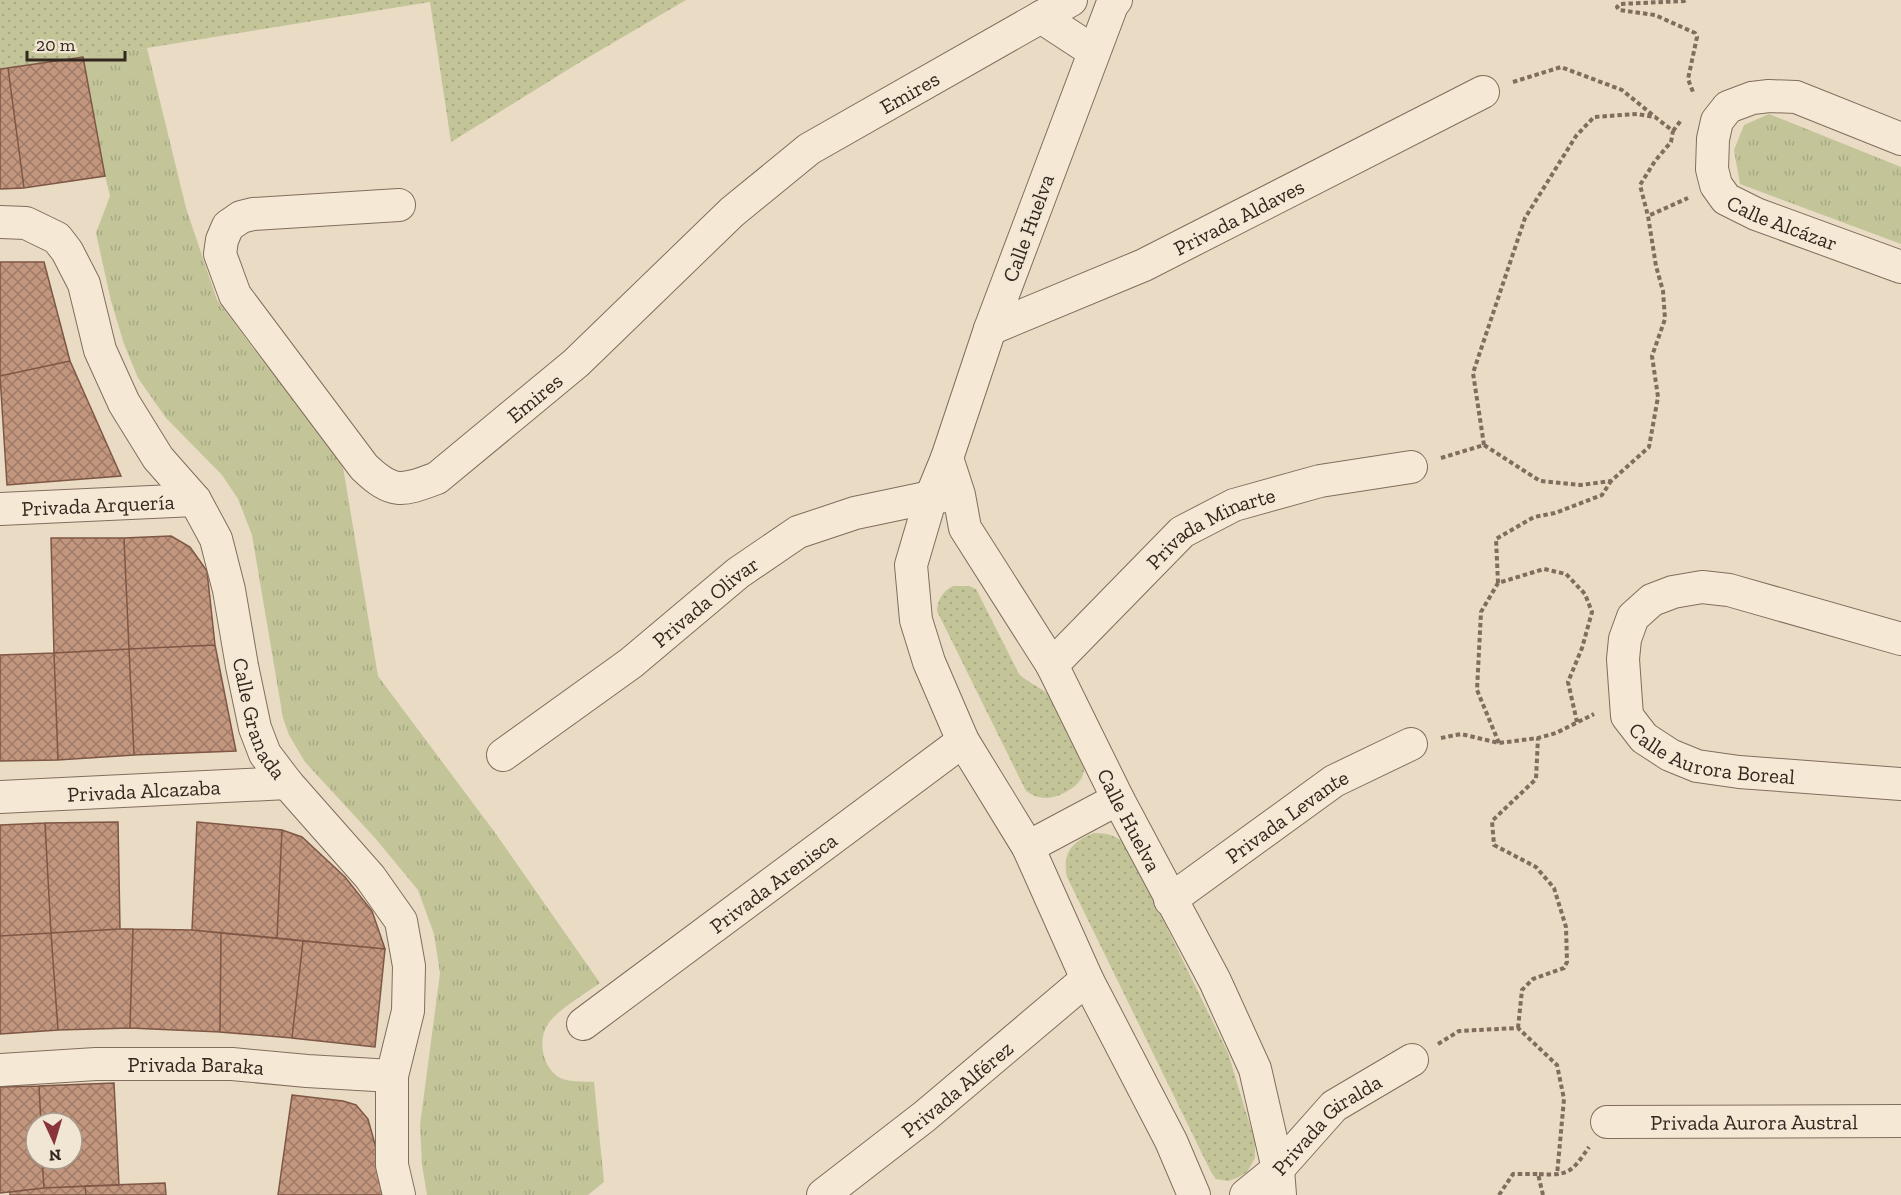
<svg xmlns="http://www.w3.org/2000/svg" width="1901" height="1195" font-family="'Zilla Slab',serif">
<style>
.grass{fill:url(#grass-dots)}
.park{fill:url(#park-tufts)}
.building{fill:url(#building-cross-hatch);stroke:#7e5745;stroke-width:1.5}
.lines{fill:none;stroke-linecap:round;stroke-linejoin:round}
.minor-casing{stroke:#816d5d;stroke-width:34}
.path{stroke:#816d5d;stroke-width:4;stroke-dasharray:4.5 3;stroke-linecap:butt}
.minor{stroke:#f5e9d6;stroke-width:32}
.labels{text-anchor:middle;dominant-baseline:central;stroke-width:4.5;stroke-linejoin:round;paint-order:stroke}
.street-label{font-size:21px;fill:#33271f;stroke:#f1e6d3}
</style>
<defs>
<pattern id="grass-dots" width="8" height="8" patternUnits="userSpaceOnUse" patternTransform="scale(1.5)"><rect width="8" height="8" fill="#c3c599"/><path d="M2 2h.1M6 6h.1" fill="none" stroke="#a8a983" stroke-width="1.8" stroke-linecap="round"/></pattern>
<pattern id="park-tufts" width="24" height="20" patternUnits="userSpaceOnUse" patternTransform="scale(1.5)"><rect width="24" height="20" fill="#c3c599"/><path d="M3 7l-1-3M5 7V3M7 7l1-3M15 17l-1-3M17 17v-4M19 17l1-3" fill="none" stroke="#a8a983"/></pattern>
<pattern id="building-cross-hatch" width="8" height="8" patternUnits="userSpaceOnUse" patternTransform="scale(1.5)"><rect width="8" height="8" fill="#c3967e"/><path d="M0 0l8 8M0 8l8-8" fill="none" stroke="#9f7a67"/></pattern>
</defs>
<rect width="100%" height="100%" fill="#e9dbc4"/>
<path class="grass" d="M0,0H686L577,64L451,142L430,2L147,48L0,69Z
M953,586H969L976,589L1019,674C1029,684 1043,688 1053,698C1060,705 1064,718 1068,727C1080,752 1099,776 1064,793C1050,800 1038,800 1026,791L937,611C938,599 942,592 953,586Z
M1094,833C1108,833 1116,836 1126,844L1228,1053L1255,1142V1158L1247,1172L1237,1178L1228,1181L1216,1179L1211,1172L1067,877C1062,852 1072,842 1094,833Z"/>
<path class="park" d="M147,48L186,208L217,300L263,361L305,404L342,461L378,676L496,834L600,983C586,993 564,1006 552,1019C537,1034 540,1063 557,1076C567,1083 583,1081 594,1082L604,1182L588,1195H427L422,1165L420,1125L440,973L434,934L418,890L375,838L305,762L289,735L283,718L252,535L238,499L222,475L166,418L138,378L124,344L111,301L96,233L110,196L105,176L83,57Z
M1769,114L1901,167V244L1740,184L1734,150L1744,125Z"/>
<path class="building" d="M83,57L105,176L24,188L8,68Z
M8,68L24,188L0,189V69Z
M0,262H44L70,361L0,376Z
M70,361L121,476L7,485L0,376Z
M171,536L190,547L207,571L215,645L129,649L124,538Z
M51,538H124L129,649L54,653Z
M215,645L236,751L134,755L129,649Z
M129,649L134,755L58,760L54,653Z
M54,653L58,760L0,761V655Z
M118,822L120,929L51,933L45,823Z
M197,822L282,830L277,938L192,930Z
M45,823L51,933L0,936V825Z
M282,830L302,837L345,877L372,911L385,949L277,938Z
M120,929H133L130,1028L58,1030L51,933Z
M133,929L192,930L221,933L220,1032L130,1028Z
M51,933L58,1030L0,1034V936Z
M221,933L303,941L292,1038L220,1032Z
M303,941L385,949L375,1047L292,1038Z
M114,1083L119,1185L44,1188L42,1159H72V1123H41L39,1086Z
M39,1086L41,1123H36V1159H42L44,1188L0,1193V1087Z
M292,1095L343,1101L356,1105L368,1119L389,1195H278Z
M165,1183L166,1195H86L85,1186Z
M85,1186L86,1195H10V1192L44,1188Z"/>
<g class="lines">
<g class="minor-casing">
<g id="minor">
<path d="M1116,0L1112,5L990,329L947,458L931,497L911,565L916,620L929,662L963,741L1028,847L1087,979L1171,1141L1194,1195"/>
<path d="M1041,17L1093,51"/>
<path id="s1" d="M1901,139L1796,97L1769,96L1752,98L1728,107L1717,121L1713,139L1712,169L1716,185L1726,199L1756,214L1901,267"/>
<path id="s2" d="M399,205L253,214L241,217L228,226L222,240L220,254L235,295L364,467C393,495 402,491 437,478L576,363L732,212L809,149L1071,0"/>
<path id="s3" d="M0,222L26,223L57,238L67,251L84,284L100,350L124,403L158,458L195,500L216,539L229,590L242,666L255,728L265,754L287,783L370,877L401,921L409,966L408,1011L392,1076V1165L399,1195"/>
<path id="s4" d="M990,329L1144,265L1483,92"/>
<path id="s5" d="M947,458L959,495L965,528L1052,665L1118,799L1215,981L1255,1069L1278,1169L1280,1195"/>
<path id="s6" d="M0,509L195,500"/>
<path id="s7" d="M1901,639L1729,590L1702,587L1673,592L1652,600L1633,617L1625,639L1623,659L1627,716L1644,738L1670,755L1697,766L1739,772L1901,784"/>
<path id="s8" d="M1052,665L1182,532L1234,505L1320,481L1411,467"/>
<path id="s9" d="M503,755L631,663L738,573L798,532L855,513L931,497L949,496"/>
<path id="s10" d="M0,797L287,783"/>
<path d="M1028,847L1118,799"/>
<path id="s11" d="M1170,900L1334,781L1411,744"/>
<path id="s12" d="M583,1024L963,741"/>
<path id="s13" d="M0,1070L96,1064H232L307,1071L392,1076"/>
<path id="s14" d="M1607,1122L1901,1121"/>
<path id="s15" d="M823,1195L925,1116L1087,979"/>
<path id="s16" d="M1246,1195L1278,1169L1334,1106L1412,1060"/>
</g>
</g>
<path class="path" d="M1685,0L1684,1L1620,4L1617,7L1619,10L1655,15L1695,33L1697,37L1688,79L1693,92
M1513,82L1561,67L1622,90L1654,116
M1673,131L1682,119
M1484,445L1473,373L1525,218L1576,136L1594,117L1637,114L1655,117L1673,131L1671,142L1655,161L1640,185L1648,216
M1441,458L1484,445L1540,481L1581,485L1611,481L1649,447L1658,397L1652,356L1665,319L1663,291L1656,266L1648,216L1688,198
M1498,583L1496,539L1534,517L1555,513L1602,495L1611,481
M1441,738L1461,734L1499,743L1538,738L1556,733L1594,714
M1499,743L1477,690L1481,612L1498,583L1544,569L1566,574L1585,594L1592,612L1582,648L1568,682L1577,722
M1518,1028L1522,990L1533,979L1564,968L1567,962L1566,927L1554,888L1536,867L1494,845L1492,821L1536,779L1538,738
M1438,1044L1459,1031L1518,1028L1557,1065L1564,1099L1557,1175
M1499,1195L1513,1174H1538
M1543,1195L1538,1174C1569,1176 1572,1172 1589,1147"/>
<use href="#minor" class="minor"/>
</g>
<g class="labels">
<g class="street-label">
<text stroke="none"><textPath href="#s2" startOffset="1156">Emires</textPath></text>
<text stroke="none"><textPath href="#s4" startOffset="273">Privada Aldaves</textPath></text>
<text stroke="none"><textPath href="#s1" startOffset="344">Calle Alcázar</textPath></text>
<text transform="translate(1028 228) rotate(-70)">Calle Huelva</text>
<text stroke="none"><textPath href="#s2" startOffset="670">Emires</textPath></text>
<text stroke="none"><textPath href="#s6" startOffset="98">Privada Arquería</textPath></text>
<text stroke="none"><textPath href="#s8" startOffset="213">Privada Minarte</textPath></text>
<text stroke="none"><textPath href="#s9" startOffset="254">Privada Olivar</textPath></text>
<text stroke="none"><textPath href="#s3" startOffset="590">Calle Granada</textPath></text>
<text stroke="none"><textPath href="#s7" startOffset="483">Calle Aurora Boreal</textPath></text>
<text stroke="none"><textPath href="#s10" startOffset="144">Privada Alcazaba</textPath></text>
<text stroke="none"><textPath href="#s11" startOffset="144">Privada Levante</textPath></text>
<text stroke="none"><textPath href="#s5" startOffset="408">Calle Huelva</textPath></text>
<text stroke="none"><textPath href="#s12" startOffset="237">Privada Arenisca</textPath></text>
<text stroke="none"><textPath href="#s13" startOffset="196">Privada Baraka</textPath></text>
<text stroke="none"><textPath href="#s15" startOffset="171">Privada Alférez</textPath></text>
<text stroke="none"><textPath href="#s14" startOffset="147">Privada Aurora Austral</textPath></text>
<text stroke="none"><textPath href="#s16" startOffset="108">Privada Giralda</textPath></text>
</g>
</g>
<g transform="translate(54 1141) rotate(176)"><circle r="28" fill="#f1e6d3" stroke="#a59a8b" stroke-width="1.5"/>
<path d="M0-4.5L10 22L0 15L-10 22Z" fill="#89333a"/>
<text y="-9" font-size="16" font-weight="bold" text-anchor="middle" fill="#33271f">N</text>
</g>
<path d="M27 51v9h98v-9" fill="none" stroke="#33271f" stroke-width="3"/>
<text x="36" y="51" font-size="18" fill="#33271f" stroke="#f1e6d3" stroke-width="4.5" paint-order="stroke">20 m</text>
</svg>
